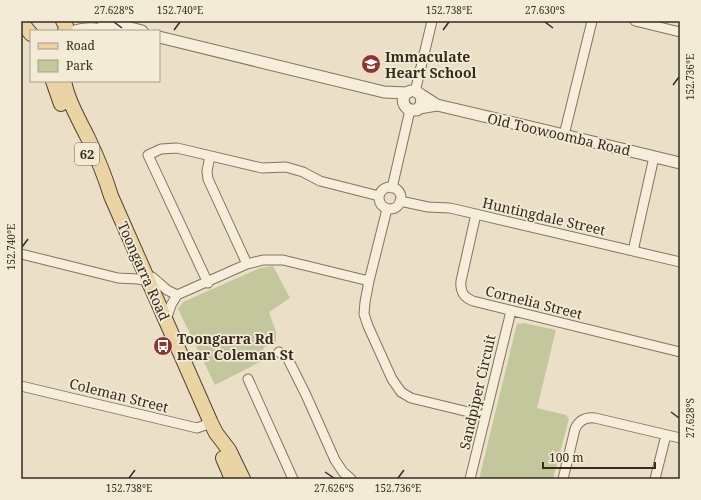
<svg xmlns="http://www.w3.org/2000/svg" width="701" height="500" font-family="'Noto Serif',serif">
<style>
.green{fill:#c3c89c}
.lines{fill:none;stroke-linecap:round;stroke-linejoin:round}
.minor-casing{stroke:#85735e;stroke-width:11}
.tertiary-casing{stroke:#85735e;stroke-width:13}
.primary-casing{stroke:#534232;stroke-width:16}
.minor{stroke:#f6eeda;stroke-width:9}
.tertiary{stroke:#f6eeda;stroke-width:11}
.primary{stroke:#ead4a3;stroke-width:14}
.ticks{fill:none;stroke:#372b20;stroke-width:1.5}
.labels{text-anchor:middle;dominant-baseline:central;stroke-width:3.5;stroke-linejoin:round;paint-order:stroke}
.shield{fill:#f3ebd6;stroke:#6f6557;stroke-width:1}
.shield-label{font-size:13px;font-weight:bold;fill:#372b20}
.poi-label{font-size:14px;font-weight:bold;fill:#372b20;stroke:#f3ebd6;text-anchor:start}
.street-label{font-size:14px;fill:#372b20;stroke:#f3ebd6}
.neatline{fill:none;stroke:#372b20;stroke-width:1.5}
.ticks-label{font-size:10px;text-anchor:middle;fill:#372b20}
</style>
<rect width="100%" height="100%" fill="#ebe0c7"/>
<path class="green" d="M273,266L290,298L269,312L276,332V342C265,346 260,347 264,360L215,385L178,309L183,302L260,268Z
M524,323L556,330L537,408L566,415L569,419L553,479H479L516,328L517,324Z"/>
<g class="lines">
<g class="minor-casing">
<path id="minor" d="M635,21L680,32
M415,92L432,21
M564,135L592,21
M210,156L207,171L208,179L247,264
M379 198a11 11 0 1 1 22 0a11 11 0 1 1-22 0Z
M392,188L410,110
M400,201L428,207L450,208L680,262
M387,209L369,281L365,302L364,314L368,326L392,379L401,392L411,398L485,416
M476,214L461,281C460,291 463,297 473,301L680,352
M633,251L654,157
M21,254L118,278L138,279L149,281
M147,277H152L167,290L177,295
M208,283L148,155L161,149L177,148L262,168L286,167L303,172L320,181L379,196
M166,320L171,305L177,295L247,264L263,260H283L369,281
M279,352L288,359L306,395L335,460L343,472L351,479
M248,379L293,479
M21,386L197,428L211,423
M470,479L511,311
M563,479L575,429C579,420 586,417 595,418L680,438
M655,479L666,435"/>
</g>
<g class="tertiary-casing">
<path id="tertiary" d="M103,21L142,31
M75,31C86,27 97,29 108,31
M159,37L384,92L407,93
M421,96L422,104L417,110H410C399,105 402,89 415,91C417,92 433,103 437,105
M419,108L437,105L564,135L680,163"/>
</g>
<g class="primary-casing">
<path id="primary" d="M63,21L66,26L65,31
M21,22L31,34
M53,81L61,104
M64,81C68,101 79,120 88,138C97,157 105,176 111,196L211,423L216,433L229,450L243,479
M223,458L232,479"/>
</g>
<use href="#minor" class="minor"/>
<use href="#tertiary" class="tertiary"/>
<use href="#primary" class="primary"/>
</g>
<path class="ticks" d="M114,22L122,28M545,22L553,28M174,30L180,22M443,30L449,22M673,85L679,77M22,247L28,239M671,412L679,418M325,472L334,478M129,478L135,470M398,478L404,470"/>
<defs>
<g id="school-disc" transform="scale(1)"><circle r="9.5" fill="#8f3333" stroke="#f3ebd6"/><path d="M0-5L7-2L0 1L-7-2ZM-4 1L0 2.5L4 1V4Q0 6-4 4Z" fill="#fff"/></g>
<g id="bus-disc" transform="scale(1)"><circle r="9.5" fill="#8f3333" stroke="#f3ebd6"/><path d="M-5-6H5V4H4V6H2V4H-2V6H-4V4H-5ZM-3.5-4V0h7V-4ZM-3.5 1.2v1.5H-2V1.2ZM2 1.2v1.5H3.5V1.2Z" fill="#fff"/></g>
</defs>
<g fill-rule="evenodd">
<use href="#school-disc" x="371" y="64"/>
<use href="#bus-disc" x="163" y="346"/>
</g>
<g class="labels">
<rect class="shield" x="75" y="143" width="24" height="22" rx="3"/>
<g class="shield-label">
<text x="87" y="154">62</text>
</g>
<g class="poi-label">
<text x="385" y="56">Immaculate<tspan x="385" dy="16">Heart School</tspan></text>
<text x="177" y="338">Toongarra Rd<tspan x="177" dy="16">near Coleman St</tspan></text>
</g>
<g class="street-label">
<text transform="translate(559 134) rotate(13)">Old Toowoomba Road</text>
<text transform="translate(544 216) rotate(13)">Huntingdale Street</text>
<text transform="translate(144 271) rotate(66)">Toongarra Road</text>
<text transform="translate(534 302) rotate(14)">Cornelia Street</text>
<text transform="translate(477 392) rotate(-77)">Sandpiper Circuit</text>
<text transform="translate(119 395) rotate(14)">Coleman Street</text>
</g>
</g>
<rect width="701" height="500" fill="none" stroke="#f3ebd6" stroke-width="44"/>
<rect x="30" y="30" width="130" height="52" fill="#f3ebd6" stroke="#a89e8d"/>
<rect x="38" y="43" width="20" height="6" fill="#ead4a3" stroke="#a89e8d"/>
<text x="66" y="50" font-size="12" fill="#372b20">Road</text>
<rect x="38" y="60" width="20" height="12" fill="#c3c89c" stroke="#a89e8d"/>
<text x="66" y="70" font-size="12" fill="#372b20">Park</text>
<path d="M543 462v6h112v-6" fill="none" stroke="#372b20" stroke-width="2"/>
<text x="549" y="462" font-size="12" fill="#372b20" stroke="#f3ebd6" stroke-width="3" paint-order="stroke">100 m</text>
<rect x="22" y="22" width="657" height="456" class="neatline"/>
<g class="ticks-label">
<text x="114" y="14">27.628°S</text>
<text x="180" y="14">152.740°E</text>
<text x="449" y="14">152.738°E</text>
<text x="545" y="14">27.630°S</text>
<text transform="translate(690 77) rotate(-90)" y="4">152.736°E</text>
<text transform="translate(11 247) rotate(-90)" y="4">152.740°E</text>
<text transform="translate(690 418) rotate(-90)" y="4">27.628°S</text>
<text x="129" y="492">152.738°E</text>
<text x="334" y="492">27.626°S</text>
<text x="398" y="492">152.736°E</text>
</g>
</svg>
